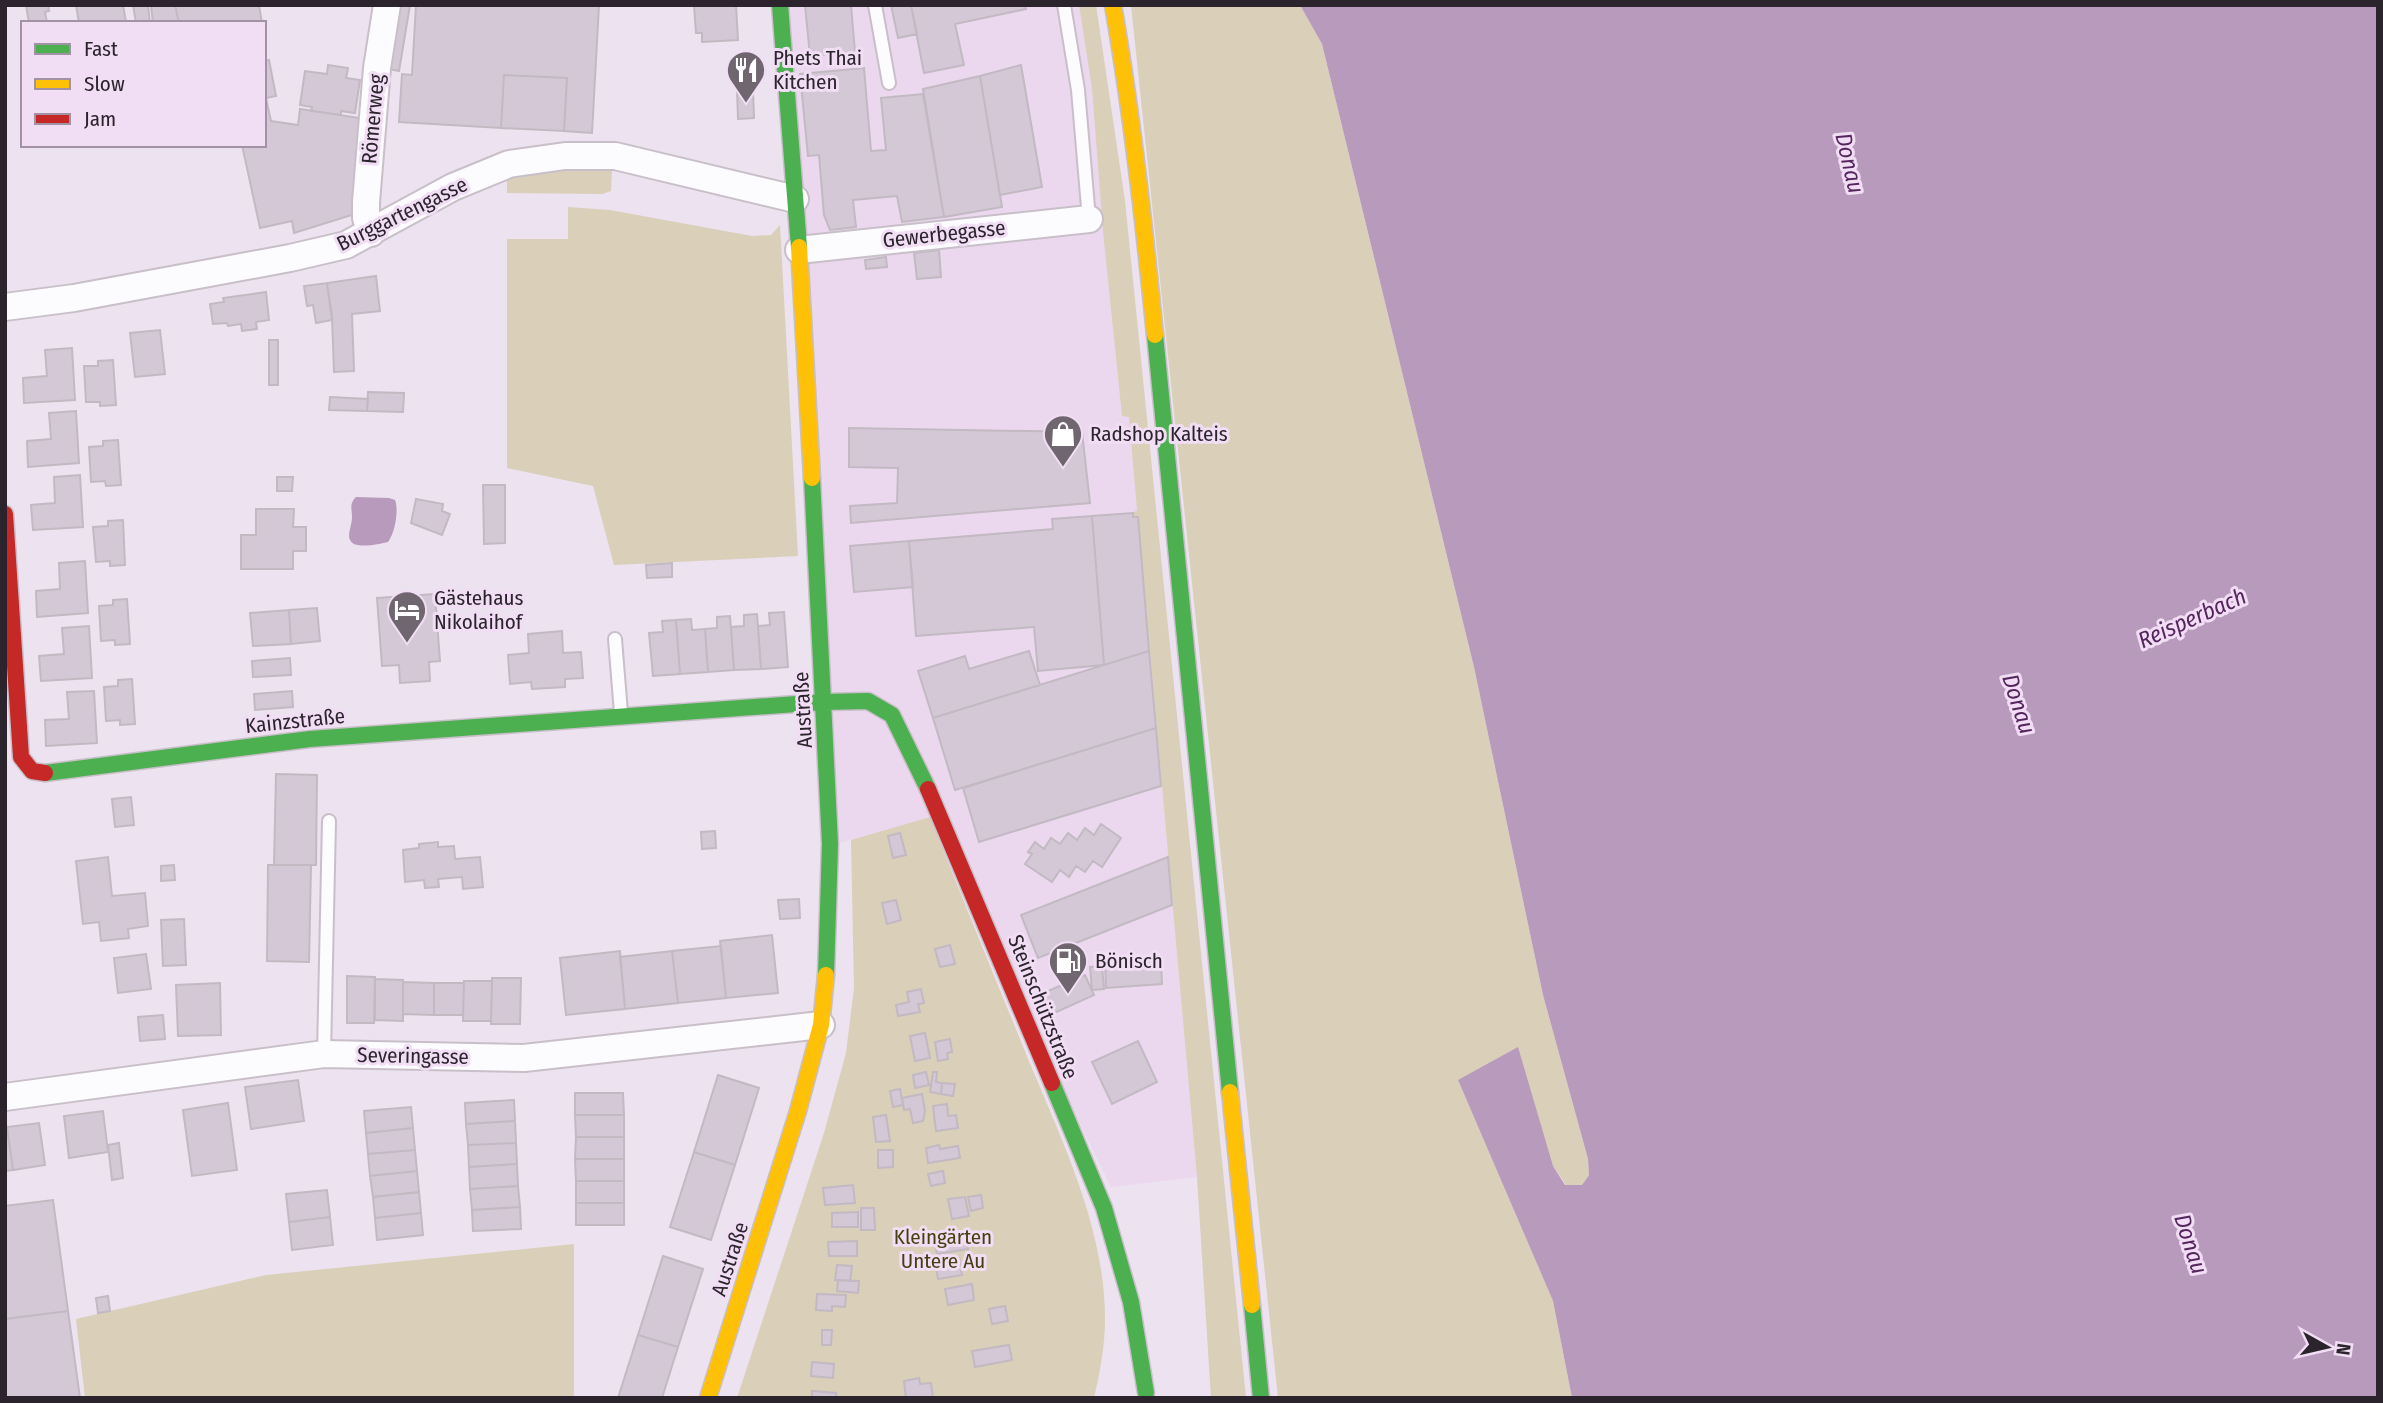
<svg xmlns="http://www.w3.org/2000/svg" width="2383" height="1403" font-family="'Fira Sans Condensed',sans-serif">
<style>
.built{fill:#ebd8ee}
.green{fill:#dacfb9}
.water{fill:#b89abd}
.building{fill:#d4c8d6;stroke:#c2b9c3;stroke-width:2}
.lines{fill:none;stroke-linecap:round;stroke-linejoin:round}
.lane-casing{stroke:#c8bfc9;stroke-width:16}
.street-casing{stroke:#c8bfc9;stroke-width:30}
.fast-casing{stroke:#c8bfc9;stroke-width:19}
.slow-casing{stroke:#c8bfc9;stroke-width:19}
.jam-casing{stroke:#c8bfc9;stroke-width:19}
.lane{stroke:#fcfbfd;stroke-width:12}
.street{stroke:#fcfbfd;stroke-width:26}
.fast{stroke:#4caf50;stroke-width:16}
.slow{stroke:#ffc107;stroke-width:16}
.jam{stroke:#c62828;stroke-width:16}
.labels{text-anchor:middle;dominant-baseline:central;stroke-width:6;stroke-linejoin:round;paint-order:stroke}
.poi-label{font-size:21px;fill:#2b242c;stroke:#f1ddf4;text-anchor:start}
.street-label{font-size:21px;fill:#2b242c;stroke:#f1ddf4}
.park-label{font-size:21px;fill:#483f10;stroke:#f1ddf4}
.water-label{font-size:23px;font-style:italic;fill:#55255d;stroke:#f1ddf4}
</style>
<rect width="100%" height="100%" fill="#ede2ef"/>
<path class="built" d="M790,5H1079L1092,89L1103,232L1122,416H1129L1197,1177L1111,1187L930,817L840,843Z"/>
<path class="green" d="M1079,5H1096L1125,201L1246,1398H1211L1197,1177L1138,518L1133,517V513L1137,510L1129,417L1122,416L1103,232L1092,89Z
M1131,5H1300L1322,44L1474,667L1543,995L1588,1159L1589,1175L1582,1185H1566L1553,1166L1458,1080L1553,1301L1572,1398H1278Z
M556,168L612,169L611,191L602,194L507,193V175Z
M568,207L610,210L752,236L771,235L780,225L798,556L614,565L593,486L507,468V239H568Z
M930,817C960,893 991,968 1022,1044C1057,1131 1105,1223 1105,1319C1105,1346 1100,1372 1094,1398H737L824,1133L846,1053L854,988L851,840Z
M574,1244V1398H85L76,1319L266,1275Z"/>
<path class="water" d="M1300,5H2378V1398H1572L1553,1301L1458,1080L1518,1047L1553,1166L1565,1185H1582L1589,1175L1588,1159L1543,995L1474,667L1322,44Z
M356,497L389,498L395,500C399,510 395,533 388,542C379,544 355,550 350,540C347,534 352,525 352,518C352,508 349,504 356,497Z"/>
<path class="building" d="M26,5H48L49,11L45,12L47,23H29Z
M76,5H123L126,22L79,23Z
M133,5H148L150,23H136Z
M151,5H175L179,23H153Z
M175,5H259L262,23H179Z
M394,5H410L399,71L384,68Z
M416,5H599L592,133L564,131L567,78L504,75L501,128L399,122L402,74L412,75Z
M694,5H736L738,40L702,42V33H696Z
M805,5H851L855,52L810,56Z
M891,5H911L917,34L898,38Z
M911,5H1025L1026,9L955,24L964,65L924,73Z
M269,60L276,96L266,98L271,121L298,125L300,109L366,119L355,214L294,233L292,221L260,228L242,145H264V61Z
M328,65L348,68L346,78L360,80L355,113L341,111V115L311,111L312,107L300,105L305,71L327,74Z
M1021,65L1042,187L1000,195L980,76Z
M864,68L871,151L886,150L881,98L923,94L944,217L902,222L897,196L853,200L856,227L830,230L824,215L819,155L808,156L800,74Z
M504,75L567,78L564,131L501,128Z
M980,76L1002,207L944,217L923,89Z
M737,90H753L754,118L738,119Z
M939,250L941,277L917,279L914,253Z
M886,257L887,267L866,269L865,260Z
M376,276L380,311L352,314L354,371L334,372L332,316L327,283Z
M327,283L332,320L316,323L313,305L307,306L304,286Z
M266,292L269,320L256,322L257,329L242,331L241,324L228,326L227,323L213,324L210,304L224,302L223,298Z
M160,330L165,374L135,377L130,333Z
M269,340H278V385H269Z
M72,348L75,400L24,403L23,378L47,376L45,350Z
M113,360L116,405L100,406V402H86L84,366H98V361Z
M368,392L404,393L403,412L367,411Z
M330,397L368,399L367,411L329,410Z
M76,411L79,463L28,467L27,441L51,439L49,413Z
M849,428L1082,432L1090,503L851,523L850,506L897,503L898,468L849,467Z
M118,440L121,485L106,486L105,481L91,482L89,447L103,446V441Z
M80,475L83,527L33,530L31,505L55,503L54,477Z
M277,477H293L292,491H277Z
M483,485H505V543L484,544Z
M416,499L443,504L442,511L450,514L442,535L411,523Z
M256,509H294L293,527H306V551H293V569H241V535H256Z
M1133,513V517H1138L1149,651L1104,665L1092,516Z
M1092,516L1104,665L1038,671L1034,627L916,636L909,541L1053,529L1052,519Z
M123,520L125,565L110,566V561L96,562L93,527L108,526V521Z
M909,541L913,587L854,592L850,546Z
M85,561L88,613L37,617L36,591L60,589L59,563Z
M672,563V577L647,578L646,565Z
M435,594L440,661L429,662L430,681L400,683L399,665L382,666L377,598Z
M127,599L130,644L115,645V640L101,641L99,606L113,605V600Z
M317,608L320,641L291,644L289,610Z
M289,610L291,644L253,646L250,613Z
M784,612L788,667L761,669L758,626L770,625L769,613Z
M757,614L761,669L734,670L731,627L744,626V615Z
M730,616L734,670L708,672L705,629L717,628V617Z
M691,619L692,630L705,629L708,672L680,674L676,620Z
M676,620L680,674L653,676L649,633L663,632L662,621Z
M89,626L92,678L41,681L39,656L64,654L62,628Z
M562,631L563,653L581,652L583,678L565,679V687L532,689L531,682L510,684L508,655L529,653L528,634Z
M1029,651L1040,685L933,718L918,671L965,656L969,669Z
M1149,651L1156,728L955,790L933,718Z
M290,658L291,675L253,677L252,661Z
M132,679L135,724L120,725V720L106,721L104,687L118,686V680Z
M94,691L97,743L46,746L45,720L69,719L67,692Z
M292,691L293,707L255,710L254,694Z
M1156,728L1161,786L979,842L963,788Z
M276,774L317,775L316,865H274Z
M131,797L134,825L115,827L112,799Z
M1101,824L1121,838L1102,867L1093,861L1085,872L1076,866L1069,877L1060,870L1052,882L1025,864L1032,854L1028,852L1035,842L1044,849L1051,838L1060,844L1068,833L1077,840L1085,828L1094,835Z
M715,831L716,848L702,849L701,832Z
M900,833L906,855L893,858L888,836Z
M438,842V847L454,846L455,859L480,857L483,887L463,889L462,877L438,879L439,887L425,888L424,880L405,882L403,850L419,848V844Z
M108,857L112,896L145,893L148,926L128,929L129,938L101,941L99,922L83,924L76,861Z
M1168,857L1172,905L1038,958L1021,915Z
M174,865L175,880L161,881V866Z
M268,865H311L309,962L267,961Z
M799,899L800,918L780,919L778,900Z
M896,900L901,920L887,924L882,903Z
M184,919L186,965L163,966L161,920Z
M772,935L778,993L726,998L720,941Z
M950,945L955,964L940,967L935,949Z
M721,946L726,998L678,1003L672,951Z
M620,951L625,1009L566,1015L560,958Z
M672,951L678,1003L625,1009L620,957Z
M146,954L151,989L118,993L114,958Z
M1161,962L1162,984L1106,988L1105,965Z
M1102,966L1104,989L1092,990L1090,967Z
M1085,975L1094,995L1050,1015L1041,994Z
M347,976L375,977L374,1023H347Z
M492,978H521L520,1024H491Z
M375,979L403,980V1021L375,1020Z
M464,981H492L491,1021H463Z
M403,982L434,983V1015L403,1014Z
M220,983L221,1035L178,1036L176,985Z
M434,983H464L463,1015H434Z
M921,989L924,1003L918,1004L920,1012L898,1016L896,1005L909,1002L907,992Z
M163,1015L165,1039L140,1041L138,1017Z
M925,1033L930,1058L915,1061L910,1036Z
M950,1039L952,1052L947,1053L948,1059L938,1061L935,1042Z
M1138,1041L1157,1082L1112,1104L1092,1062Z
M926,1072L929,1085L915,1088L913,1075Z
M933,1072H937L936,1082L942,1083L941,1094L930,1092Z
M718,1075L759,1088L735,1165L694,1152Z
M298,1080L304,1121L251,1129L245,1087Z
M942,1083L955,1084L953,1096L941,1094Z
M900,1089L903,1105L893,1107L890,1091Z
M575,1093H623L624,1115H575Z
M922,1094L925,1111L923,1121L913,1123L910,1109L904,1110L902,1098Z
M514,1100L515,1121L466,1124L465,1103Z
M228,1103L237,1170L192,1176L183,1110Z
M947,1104L948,1116L956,1115L958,1128L936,1131L933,1106Z
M411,1107L413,1128L366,1133L364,1111Z
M103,1111L108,1152L69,1158L64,1116Z
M575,1115H624V1137H576Z
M886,1115L890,1141L876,1142L873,1117Z
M515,1121L516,1143L468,1145L466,1124Z
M39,1123L45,1165L13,1170L7,1127Z
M7,1127L13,1170L5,1171V1128Z
M413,1128L415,1150L368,1154L366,1133Z
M576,1137H624V1159H575Z
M119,1143L123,1178L112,1180L108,1145Z
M516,1143L517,1164L469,1167L468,1145Z
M939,1145L940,1149L958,1146L960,1158L928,1163L926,1148Z
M415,1150L417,1171L370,1176L368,1154Z
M878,1150H893V1167L878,1168Z
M694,1152L735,1165L711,1240L670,1227Z
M575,1159H624V1181H576Z
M517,1164L518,1186L470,1189L469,1167Z
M417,1171L419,1192L373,1197L370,1176Z
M943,1171L945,1183L931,1186L928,1174Z
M576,1181H624V1203H576Z
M853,1185L855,1203L825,1205L823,1188Z
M518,1186L520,1207L472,1210L470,1189Z
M327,1190L330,1217L289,1222L286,1194Z
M419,1192L421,1213L375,1218L373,1197Z
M981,1195L983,1208L971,1211L968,1197Z
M965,1197L969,1216L952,1219L948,1199Z
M53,1200L68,1311L5,1319V1206Z
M576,1203H624V1225H576Z
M520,1207L521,1229L473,1231L472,1210Z
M861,1208H874L875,1230H861Z
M858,1212V1227H832V1213Z
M421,1213L423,1235L377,1240L375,1218Z
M330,1217L333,1245L292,1250L289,1222Z
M965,1234L968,1249L937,1254L934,1240Z
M857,1241V1256H829L828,1242Z
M663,1256L703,1269L678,1347L638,1335Z
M959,1258L962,1275L938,1279L935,1262Z
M837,1265L852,1266L850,1281L835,1280Z
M838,1280L859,1281L858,1293L837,1291Z
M972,1284L974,1300L948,1305L945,1289Z
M817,1294L846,1295L845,1307L832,1306V1311L816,1310Z
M108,1296L110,1311L98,1313L96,1298Z
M1005,1306L1008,1321L992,1324L989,1309Z
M68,1311L80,1398H5V1319Z
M822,1330H832L831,1345H822Z
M638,1335L678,1347L662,1398H618Z
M1009,1345L1012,1360L975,1367L972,1351Z
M812,1362L834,1364L833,1378L811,1376Z
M919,1378L920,1384L931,1383L933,1398H906L904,1381Z
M812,1391L836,1393V1398H812Z"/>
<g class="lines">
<g class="lane-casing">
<path id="lane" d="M875,5L889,83
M1064,5L1078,90L1089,219
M615,639L621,713
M324,1054L329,821"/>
</g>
<g class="street-casing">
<path id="street" d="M371,233L366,218V202L377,68L387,5
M799,250L1089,219
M5,307L74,298L290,258L346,245L453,187L509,164L565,156H615L795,199
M5,1097L324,1054L524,1058L821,1025"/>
</g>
<g class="fast-casing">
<path id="fast" d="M780,5L799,247
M1155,335L1230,1092
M812,478L830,844L826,975
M45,773L310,739L824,702L868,701L892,715L928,789
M1052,1083L1104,1208L1131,1302L1146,1393
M1252,1305L1261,1398"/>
</g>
<g class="slow-casing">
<path id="slow" d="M1113,5C1132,114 1144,224 1155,335
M799,247L812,478
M1230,1092L1252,1305
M708,1398L798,1111L821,1025L826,975"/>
</g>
<g class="jam-casing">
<path id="jam" d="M5,514L21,757L32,771L45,773
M928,789L1052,1083"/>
</g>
<use href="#lane" class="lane"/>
<use href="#street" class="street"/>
<use href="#fast" class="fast"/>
<use href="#slow" class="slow"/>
<use href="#jam" class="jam"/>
</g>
<defs>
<g id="restaurant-pin" transform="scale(2.0125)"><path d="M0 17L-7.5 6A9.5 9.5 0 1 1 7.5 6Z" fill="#6f6670" stroke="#f1ddf4"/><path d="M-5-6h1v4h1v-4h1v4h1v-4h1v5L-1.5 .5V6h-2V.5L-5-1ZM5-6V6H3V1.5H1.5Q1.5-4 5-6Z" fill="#fff"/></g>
<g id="shop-pin" transform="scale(2.0125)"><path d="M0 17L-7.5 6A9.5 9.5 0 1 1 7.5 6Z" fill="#6f6670" stroke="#f1ddf4"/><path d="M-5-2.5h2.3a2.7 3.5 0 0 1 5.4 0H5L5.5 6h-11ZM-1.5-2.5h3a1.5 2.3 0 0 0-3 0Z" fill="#fff"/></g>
<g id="hotel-pin" transform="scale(2.0125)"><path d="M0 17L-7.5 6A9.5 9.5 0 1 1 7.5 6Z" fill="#6f6670" stroke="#f1ddf4"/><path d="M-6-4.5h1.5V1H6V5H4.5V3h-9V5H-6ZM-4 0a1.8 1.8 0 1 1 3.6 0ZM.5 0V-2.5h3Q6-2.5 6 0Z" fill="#fff"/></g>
<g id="fuel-pin" transform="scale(2.0125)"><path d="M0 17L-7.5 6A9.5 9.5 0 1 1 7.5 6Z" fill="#6f6670" stroke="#f1ddf4"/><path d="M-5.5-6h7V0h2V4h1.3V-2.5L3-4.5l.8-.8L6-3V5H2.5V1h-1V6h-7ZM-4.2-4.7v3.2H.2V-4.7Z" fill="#fff"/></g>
</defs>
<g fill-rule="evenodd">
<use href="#restaurant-pin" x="746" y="70"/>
<use href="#shop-pin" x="1063" y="434"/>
<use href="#hotel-pin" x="407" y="610"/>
<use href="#fuel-pin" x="1068" y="961"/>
</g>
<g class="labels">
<g class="poi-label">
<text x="773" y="58">Phets Thai<tspan x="773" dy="24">Kitchen</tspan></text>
<text x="1090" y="434">Radshop Kalteis</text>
<text x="434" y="598">Gästehaus<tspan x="434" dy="24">Nikolaihof</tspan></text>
<text x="1095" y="961">Bönisch</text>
</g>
<g class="street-label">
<text transform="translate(373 119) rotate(-85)">Römerweg</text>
<text transform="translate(402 214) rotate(-26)">Burggartengasse</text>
<text transform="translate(944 234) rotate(-6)">Gewerbegasse</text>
<text transform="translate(803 710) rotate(-93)">Austraße</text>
<text transform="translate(295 721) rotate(-6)">Kainzstraße</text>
<text transform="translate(1043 1007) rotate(68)">Steinschützstraße</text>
<text transform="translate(413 1056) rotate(1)">Severingasse</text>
<text transform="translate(730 1259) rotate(-72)">Austraße</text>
</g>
<g class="park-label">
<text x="943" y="1237">Kleingärten<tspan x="943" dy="24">Untere Au</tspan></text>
</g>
<g class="water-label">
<text transform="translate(1850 163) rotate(77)">Donau</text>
<text transform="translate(2192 618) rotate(-24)">Reisperbach</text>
<text transform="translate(2019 704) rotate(72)">Donau</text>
<text transform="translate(2191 1244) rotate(72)">Donau</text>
</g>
</g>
<rect width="2383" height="1403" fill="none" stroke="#2b242c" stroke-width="14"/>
<rect x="21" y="21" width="245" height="126" fill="#f1ddf4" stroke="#a293a4" stroke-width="2"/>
<rect x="35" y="44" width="35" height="10" fill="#4caf50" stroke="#a293a4" stroke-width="2"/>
<text x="84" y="56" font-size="21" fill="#2b242c">Fast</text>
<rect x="35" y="79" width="35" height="10" fill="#ffc107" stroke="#a293a4" stroke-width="2"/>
<text x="84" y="91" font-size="21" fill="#2b242c">Slow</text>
<rect x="35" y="114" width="35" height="10" fill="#c62828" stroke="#a293a4" stroke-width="2"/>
<text x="84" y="126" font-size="21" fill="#2b242c">Jam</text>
<g transform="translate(2327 1347) rotate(98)" stroke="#f1ddf4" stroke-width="5" paint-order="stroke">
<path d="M0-5L12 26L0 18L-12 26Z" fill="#2b242c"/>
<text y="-10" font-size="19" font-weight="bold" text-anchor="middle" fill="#2b242c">N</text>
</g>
</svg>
